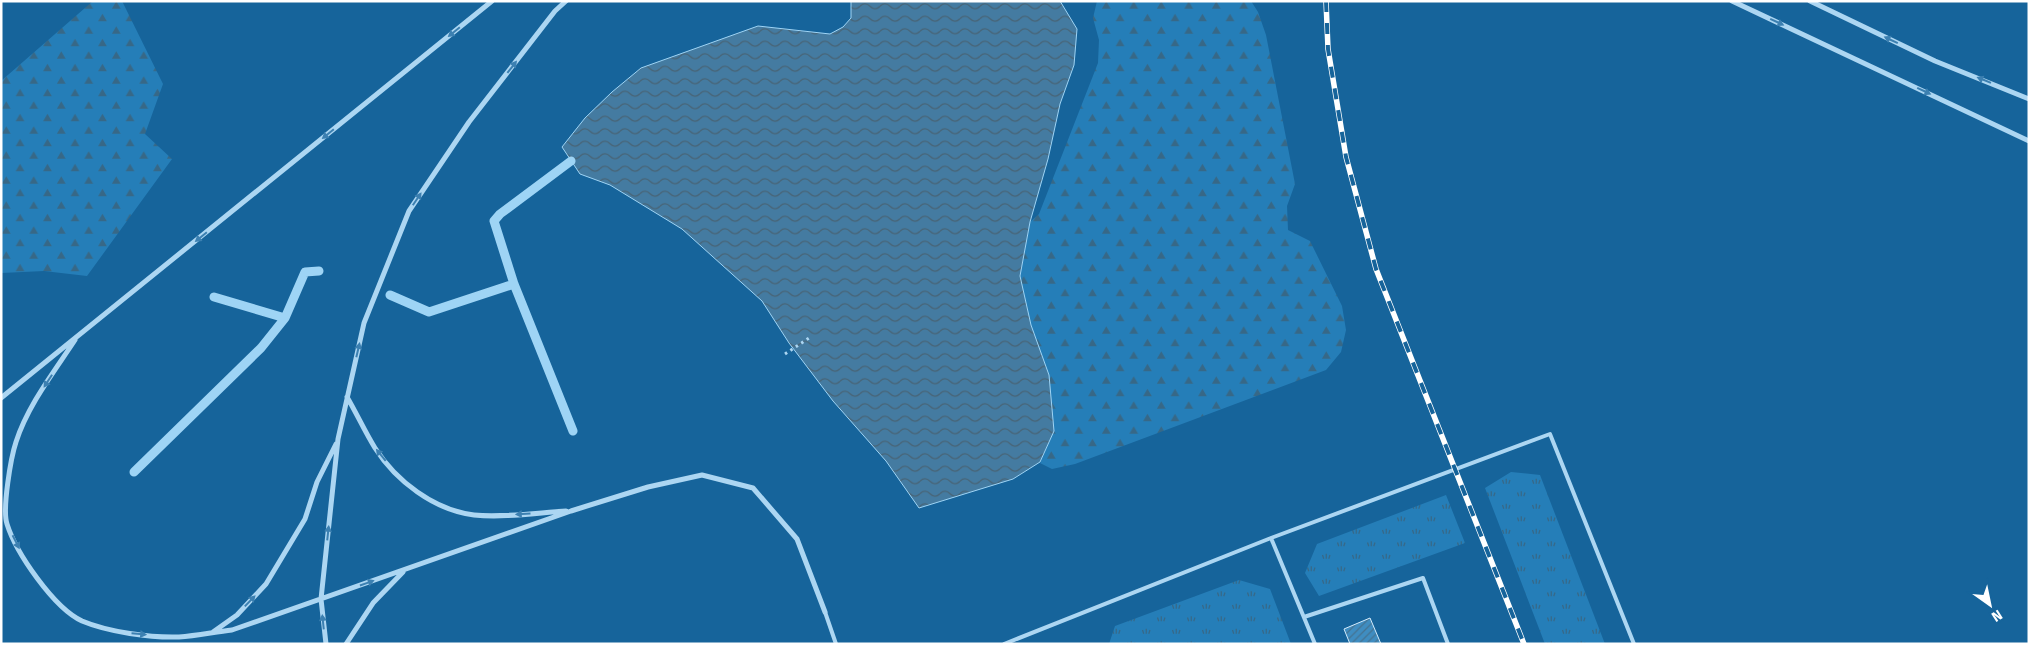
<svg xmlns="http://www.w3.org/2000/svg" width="2030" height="645" font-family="'Fira Sans',sans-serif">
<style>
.grass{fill:url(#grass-tufts)}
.forest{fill:url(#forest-firs)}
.water{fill:url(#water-waves);stroke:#9ed4f5}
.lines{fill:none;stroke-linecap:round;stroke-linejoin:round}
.stream{stroke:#9ed4f5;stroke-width:9}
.building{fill:url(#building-hatch);stroke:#d4ecfd}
.path{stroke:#acd6f2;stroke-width:3;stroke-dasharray:2.5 4;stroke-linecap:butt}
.service{stroke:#acd6f2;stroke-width:4}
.minor{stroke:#acd6f2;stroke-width:5}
.rail-casing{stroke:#fff;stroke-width:5.5}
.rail{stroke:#16649b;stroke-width:4;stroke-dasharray:11;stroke-linecap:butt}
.oneway{fill:#3c80b1}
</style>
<defs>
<pattern id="grass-tufts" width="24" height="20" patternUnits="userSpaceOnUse" patternTransform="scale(1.25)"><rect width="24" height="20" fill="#257eb8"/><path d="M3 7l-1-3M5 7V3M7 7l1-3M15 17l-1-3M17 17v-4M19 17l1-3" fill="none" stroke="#376887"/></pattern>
<pattern id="forest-firs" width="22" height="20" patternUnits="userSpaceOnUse" patternTransform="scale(1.25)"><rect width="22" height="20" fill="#257eb8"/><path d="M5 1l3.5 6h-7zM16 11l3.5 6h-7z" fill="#376887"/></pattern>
<pattern id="water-waves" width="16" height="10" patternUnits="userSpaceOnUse" patternTransform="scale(1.25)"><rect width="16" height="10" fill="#447ba1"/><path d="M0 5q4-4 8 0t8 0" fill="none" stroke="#486476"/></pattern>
<pattern id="building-hatch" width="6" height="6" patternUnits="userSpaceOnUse" patternTransform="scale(1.25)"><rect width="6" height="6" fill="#3f8dc1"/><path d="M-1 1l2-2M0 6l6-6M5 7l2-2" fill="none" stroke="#447392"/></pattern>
</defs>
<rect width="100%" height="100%" fill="#16649b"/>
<path class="grass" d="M1511,472L1540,475L1605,644H1545L1485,488Z
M1446,495L1465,543L1319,596L1305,573L1317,544Z
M1239,580L1270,589L1291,644H1109L1115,626Z"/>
<path class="forest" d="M93,1H122L163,84L145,134L172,159L87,276L44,271L1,273V81Z
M1097,1H1251L1258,12L1266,35L1295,184L1287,206L1288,230L1310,241L1342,306L1346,330L1341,352L1326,370L1075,464L1052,469L1040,463L1054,431L1020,276L1030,222L1039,214L1098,63L1099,40L1093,18Z"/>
<path class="water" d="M851,1H1060L1077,29L1074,65L1060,104L1048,159L1030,222L1020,276L1031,325L1049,375L1054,431L1040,462L1013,479L919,508L886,461L833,401L789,343L762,301L682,229L610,185L580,174L562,147L585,118L612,92L641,68L758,26L830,34L843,27L851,18Z"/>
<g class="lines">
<path class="stream" d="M571,161L500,214L494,221L514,284L573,431
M390,295L429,312L514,284
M214,297L285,318
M134,472L261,348L285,318L305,272L319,271"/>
</g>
<path class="building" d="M1370,618L1381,644H1350L1344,629Z"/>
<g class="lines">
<path class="path" d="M785,354L812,336"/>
<path class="service" d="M1271,538L1315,644
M825,612L836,644
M1304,617L1423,578L1448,644
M1004,644L1271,538L1550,434L1634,644"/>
<path class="minor" d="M1732,1L2029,141
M1810,1L1935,61L2029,99
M75,340C54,372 28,405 16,442C11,457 2,509 7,524C16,553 54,608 82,621C108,632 151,638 179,637C197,636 214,632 232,630L571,511L648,487L702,475L753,488L797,539L825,612
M347,397C357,414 365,432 375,448C396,481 434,510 474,515C503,518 536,513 566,511
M1,398L492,1
M213,632L237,615L266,584L305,519L317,482L336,444
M326,644L321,599L338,439L364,323L409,211L469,122L555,11L566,1
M346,644L373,603L403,572"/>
<g class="rail-casing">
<path id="rail" d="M1326,1L1328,49L1346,157L1376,269L1524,644"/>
</g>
<use href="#rail" class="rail"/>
</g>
<defs><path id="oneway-solid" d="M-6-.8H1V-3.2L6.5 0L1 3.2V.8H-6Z" transform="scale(1.25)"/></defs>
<g class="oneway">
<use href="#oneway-solid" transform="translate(1777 22) rotate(25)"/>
<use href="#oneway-solid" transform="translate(454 32) rotate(141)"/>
<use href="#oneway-solid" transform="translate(1891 40) rotate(-155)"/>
<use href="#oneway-solid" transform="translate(512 67) rotate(-52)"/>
<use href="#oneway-solid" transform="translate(1984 80) rotate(-158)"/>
<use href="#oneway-solid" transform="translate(1924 91) rotate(25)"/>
<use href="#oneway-solid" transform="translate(328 134) rotate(141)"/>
<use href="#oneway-solid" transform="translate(417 199) rotate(-56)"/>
<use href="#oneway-solid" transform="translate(201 237) rotate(141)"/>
<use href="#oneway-solid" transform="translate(358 350) rotate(-77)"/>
<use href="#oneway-solid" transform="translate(48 381) rotate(123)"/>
<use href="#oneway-solid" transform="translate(381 455) rotate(-129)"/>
<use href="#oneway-solid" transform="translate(523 514) rotate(177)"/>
<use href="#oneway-solid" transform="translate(328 533) rotate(-84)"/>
<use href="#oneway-solid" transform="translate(16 542) rotate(63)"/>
<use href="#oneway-solid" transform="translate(367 583) rotate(-19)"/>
<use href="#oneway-solid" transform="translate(250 601) rotate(-46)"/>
<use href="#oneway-solid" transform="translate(323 622) rotate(-96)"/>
<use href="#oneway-solid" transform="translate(139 634) rotate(5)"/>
</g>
<rect width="2030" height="645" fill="none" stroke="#ffffff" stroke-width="5"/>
<g transform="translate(1990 605) rotate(147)" stroke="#16649b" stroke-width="4" paint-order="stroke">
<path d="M0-4L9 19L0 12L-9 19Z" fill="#ffffff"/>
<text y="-8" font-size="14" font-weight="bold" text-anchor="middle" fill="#ffffff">N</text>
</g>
</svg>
